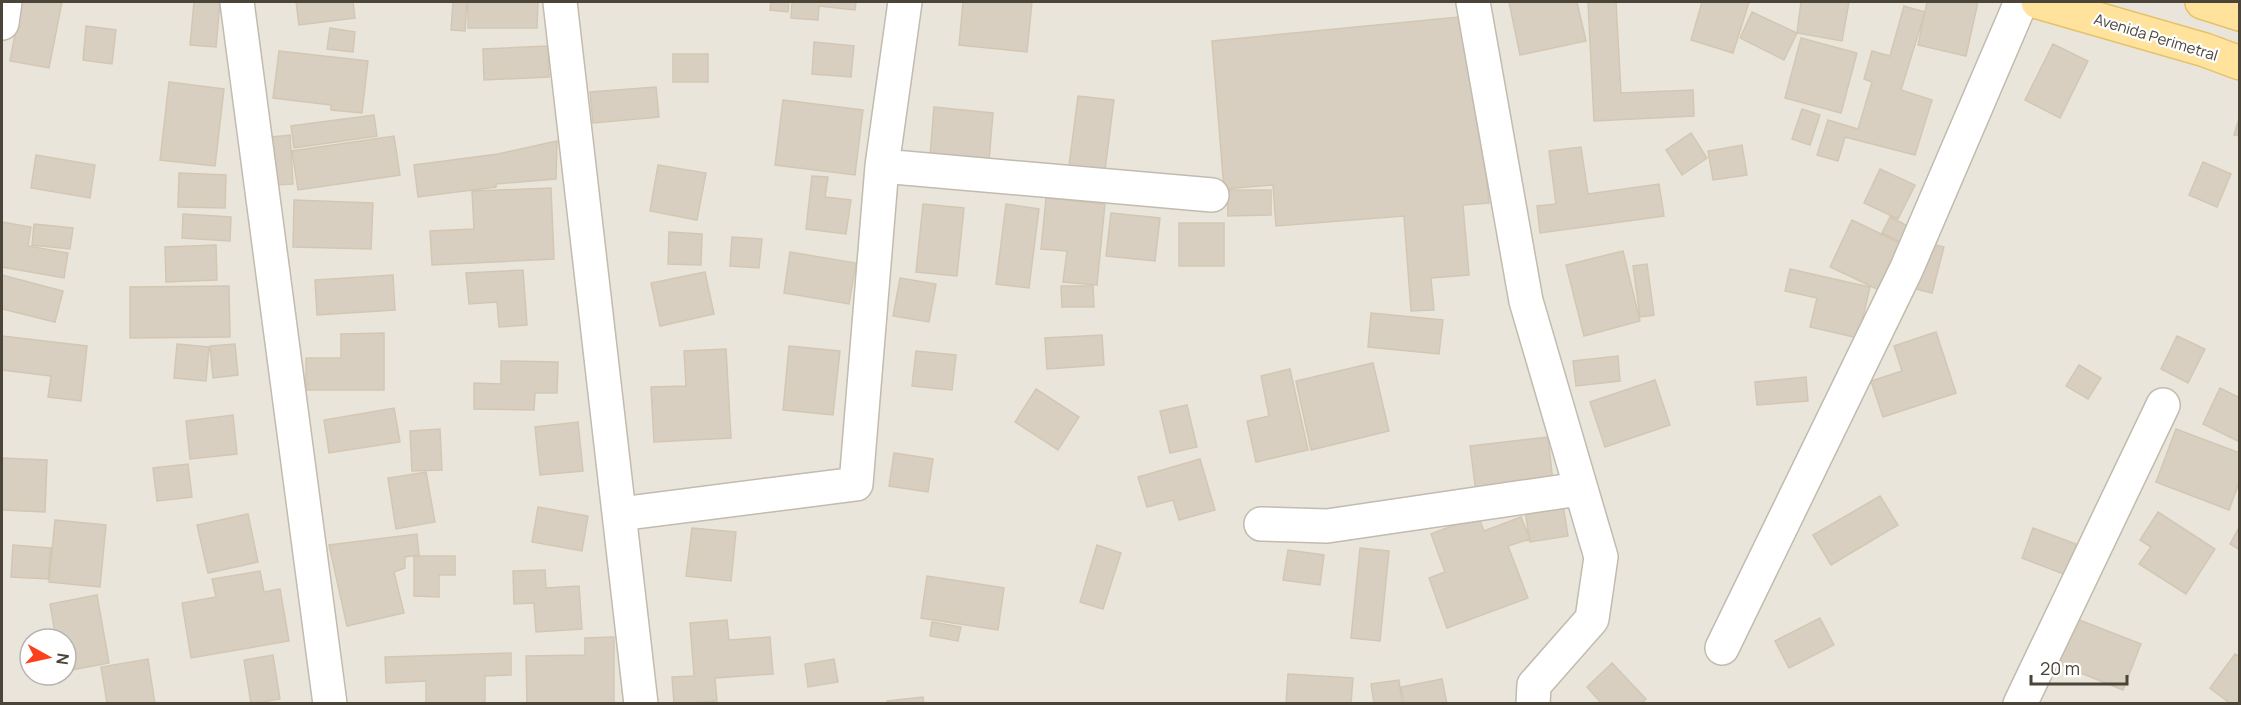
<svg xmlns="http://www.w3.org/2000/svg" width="2241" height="705" font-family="Manrope,sans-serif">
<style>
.residential{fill:#eae5da;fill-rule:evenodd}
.building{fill:#d8cfc1;stroke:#d3c7b4;stroke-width:1.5}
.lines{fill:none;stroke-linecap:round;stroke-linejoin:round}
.minor-casing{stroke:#c2bbae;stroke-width:36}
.major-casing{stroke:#e6c16a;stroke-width:36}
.minor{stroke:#fff;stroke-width:33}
.major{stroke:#ffe39c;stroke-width:33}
.labels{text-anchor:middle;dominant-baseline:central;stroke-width:4.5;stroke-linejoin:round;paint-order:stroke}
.street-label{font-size:15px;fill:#4b4439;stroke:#fff}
</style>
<rect width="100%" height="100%" fill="#f6f3ec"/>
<path class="residential" d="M2,2H2239V703H2ZM30,639H66V675H30Z"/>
<path class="building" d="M21,2H62L49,68L10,61Z
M194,2H220L216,47L190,45Z
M296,2H353L355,18L299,25Z
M453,2H467L465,31L451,30Z
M468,2H538L537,28H468Z
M771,2H789L788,12L770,10Z
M792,2H856L855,10L819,6L818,20L791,18Z
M963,2H1032L1027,52L959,45Z
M1509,2H1577L1586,41L1520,55Z
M1588,2H1616L1621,93L1693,90L1694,116L1594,121Z
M1702,2H1749L1733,53L1691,40Z
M1801,2H1849L1842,41L1797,33Z
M1927,2H1978L1966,56L1918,45Z
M1904,6L1925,12L1901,90L1932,100L1915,155L1845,137L1838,161L1817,155L1828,120L1858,129L1872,82L1864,79L1872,51L1890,56Z
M1752,12L1797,33L1784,60L1740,38Z
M1469,16L1489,203L1463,205L1469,275L1431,278L1434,310L1411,311L1404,216L1276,226L1273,185L1224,189L1212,41Z
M86,26L116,30L112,64L83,60Z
M330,28L355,32L353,52L327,49Z
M1801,38L1857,53L1841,113L1785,98Z
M814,42L854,46L851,77L812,74Z
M2053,44L2088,61L2060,118L2025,100Z
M548,46L549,77L484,80L483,49Z
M279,51L368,61L362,113L331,110V105L273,98Z
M673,54H708V82H673Z
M169,82L224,89L215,166L160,160Z
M656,87L659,117L593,123L590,92Z
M1078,96L1114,100L1105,170L1069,166Z
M783,100L863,110L855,175L775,165Z
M934,107L993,113L989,161L930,156Z
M1802,109L1820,115L1810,145L1792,139Z
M374,115L377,136L294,148L291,126Z
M2240,115V136L2234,135Z
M1691,133L1707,158L1682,175L1666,150Z
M290,135L293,184L276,185L272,137Z
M394,136L400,175L298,190L292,151Z
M557,141L556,179L496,184V187L418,197L414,165L498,154Z
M1742,145L1747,175L1713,180L1708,151Z
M1581,147L1588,194L1659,184L1664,216L1540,233L1537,206L1556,204L1549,151Z
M36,155L95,165L90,198L31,188Z
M2203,162L2231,174L2217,207L2189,195Z
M658,165L706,173L697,220L650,211Z
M1880,169L1915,185L1898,219L1864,203Z
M179,173L226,175L225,208L178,207Z
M812,176L828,177L825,197L851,200L846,234L806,229Z
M551,188L554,259L432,265L430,231L474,229L472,191Z
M1227,190H1271V215L1228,216Z
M1046,198L1105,204L1097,285L1063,282L1067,251L1041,249Z
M294,200L373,203L371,249L293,247Z
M923,204L964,208L957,276L916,272Z
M1006,204L1039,209L1029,288L996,284Z
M1111,213L1160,218L1155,261L1106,256Z
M183,214L231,217L230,241L182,238Z
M1890,217L1910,227L1902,243L1882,233Z
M1852,220L1902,244L1881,291L1830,267Z
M2,222L31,227L28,246L68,253L64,278L2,267Z
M1179,223H1224V266H1179Z
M34,224L73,228L70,249L32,245Z
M669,232L702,234L701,265L668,264Z
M732,237L762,239L759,268L730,266Z
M1924,242L1944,247L1932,293L1912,288Z
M216,245L217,280L166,282L165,247Z
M1623,251L1640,321L1584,336L1566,265Z
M790,252L856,263L849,304L784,293Z
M1647,264L1654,315L1640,317L1633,266Z
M1790,269L1870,287L1858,338L1810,327L1817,298L1785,291Z
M523,270L527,325L499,327L497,302L469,304L466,273Z
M705,272L714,314L660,326L651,283Z
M2,275L63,291L55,322L2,309Z
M393,275L395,310L317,315L315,280Z
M900,278L936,284L929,322L893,316Z
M229,286L230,337L130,338V287Z
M1061,286H1093L1094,307H1062Z
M1371,313L1443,320L1439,354L1368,347Z
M1936,332L1956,393L1883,417L1871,381L1902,371L1894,346Z
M384,333V390H306V358H341V334Z
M1102,335L1104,365L1047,369L1045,338Z
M2,336L87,346L81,401L48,397L51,376L2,370Z
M2177,336L2205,349L2188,383L2161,369Z
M177,344L209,347L206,381L174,378Z
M235,344L238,375L213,378L210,346Z
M789,346L840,351L833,415L783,410Z
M726,349L731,438L654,442L651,387L686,386L684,351Z
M916,351L956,355L952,390L912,386Z
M1618,356L1620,381L1576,386L1573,361Z
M501,361L558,362L557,393H535L534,410L474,409V383L501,384Z
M1373,363L1389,431L1311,450L1296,381Z
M2079,365L2101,378L2088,399L2066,386Z
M1290,369L1308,450L1256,462L1247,421L1269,416L1261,376Z
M1806,377L1808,401L1757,405L1755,382Z
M1655,380L1670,425L1605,447L1590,402Z
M2220,388L2240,398V442L2203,424Z
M1036,389L1079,417L1058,450L1015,422Z
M1187,405L1197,447L1170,453L1160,411Z
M394,408L400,442L329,453L324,420Z
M233,415L237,454L190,459L186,421Z
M578,422L583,471L540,475L535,427Z
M440,429L442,470L412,471L410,431Z
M2176,429L2240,453V480L2229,510L2156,482Z
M1548,437L1553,482L1476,492L1470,446Z
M894,453L933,459L928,492L889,486Z
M2,458L47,460L45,512L2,510Z
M1200,459L1215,510L1179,520L1173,500L1147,507L1138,477Z
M188,464L192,497L157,501L153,468Z
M426,472L435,522L396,529L388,478Z
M1880,496L1898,525L1831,565L1813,535Z
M1563,505L1568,536L1530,542L1525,511Z
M538,507L588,516L582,551L532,542Z
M2158,512L2215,549L2186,594L2139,564L2151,547L2140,540Z
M248,514L258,562L208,573L197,525Z
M1478,516L1484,531L1521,517L1530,539L1508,546L1528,598L1447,628L1429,578L1445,572L1431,534Z
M55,520L106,525L100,587L49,582Z
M2240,526V550L2230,544Z
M692,528L736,532L731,581L686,576Z
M2033,528L2081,546L2069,576L2022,558Z
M417,534L419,555L405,557V568L394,572L404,613L347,626L329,545Z
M13,545L51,548L48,579L11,577Z
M1097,545L1121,553L1103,609L1080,602Z
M1360,548L1389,551L1380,641L1351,638Z
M1288,550L1324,555L1320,585L1283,580Z
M414,556H455V575H439V597L414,596Z
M545,570L546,588L579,586L582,629L536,632L534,603L514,604L513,571Z
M260,571L264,592L280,589L289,641L191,658L182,603L216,597L212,579Z
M927,576L1004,588L998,630L921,618Z
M97,595L109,663L66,671V639H56L50,604Z
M2069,616L2141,644L2123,690L2051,661Z
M1820,618L1834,645L1789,668L1775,641Z
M727,620L729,640L770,637L773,674L715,678L717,701L674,704L672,677L694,676L690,623Z
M932,622L961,627L958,641L930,636Z
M614,637V704H527L526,656L585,655V638Z
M511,653V675L485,676V704H426V681L386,683L385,657Z
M2235,654L2240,657V703L2231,704L2210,688Z
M273,655L280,699L251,704L244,660Z
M148,659L155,704H104L107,703L101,667Z
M834,659L838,682L808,687L805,664Z
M1612,663L1646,699L1641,704H1602L1587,687Z
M1288,674L1353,678L1351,704H1286Z
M1442,679L1447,704H1404L1401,687Z
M1399,680L1402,704H1374L1371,684Z
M923,697L924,704H887V701Z"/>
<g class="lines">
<g class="minor-casing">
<path id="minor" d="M237,2L330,704
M560,2L641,704
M1473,2L1526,301L1601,557L1592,619L1534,685L1533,704
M2,23L5,2
M882,166L1212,195
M620,514L856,484L882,166L905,2
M1261,524L1327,526L1579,489
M1722,648L1906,270L2021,2
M2020,704L2163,405"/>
</g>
<g class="major-casing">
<path id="major" d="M2038,2L2205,50L2240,63
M2202,2L2240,14"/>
</g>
<use href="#minor" class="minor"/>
<use href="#major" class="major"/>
</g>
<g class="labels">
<g class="street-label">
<text transform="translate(2156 37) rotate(17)">Avenida Perimetral</text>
</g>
</g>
<rect width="2241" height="705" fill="none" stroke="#4b4439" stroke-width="6"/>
<g transform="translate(48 657) rotate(98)"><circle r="28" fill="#ffffff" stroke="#b7b4b0" stroke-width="1.5"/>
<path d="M0-4.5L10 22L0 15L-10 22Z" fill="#fc3f1d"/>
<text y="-9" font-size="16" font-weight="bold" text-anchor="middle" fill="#4b4439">N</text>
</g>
<path d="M2031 675v9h96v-9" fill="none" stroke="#4b4439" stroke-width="3"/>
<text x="2040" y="675" font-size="18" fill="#4b4439" stroke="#ffffff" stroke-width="4.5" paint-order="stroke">20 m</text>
</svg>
